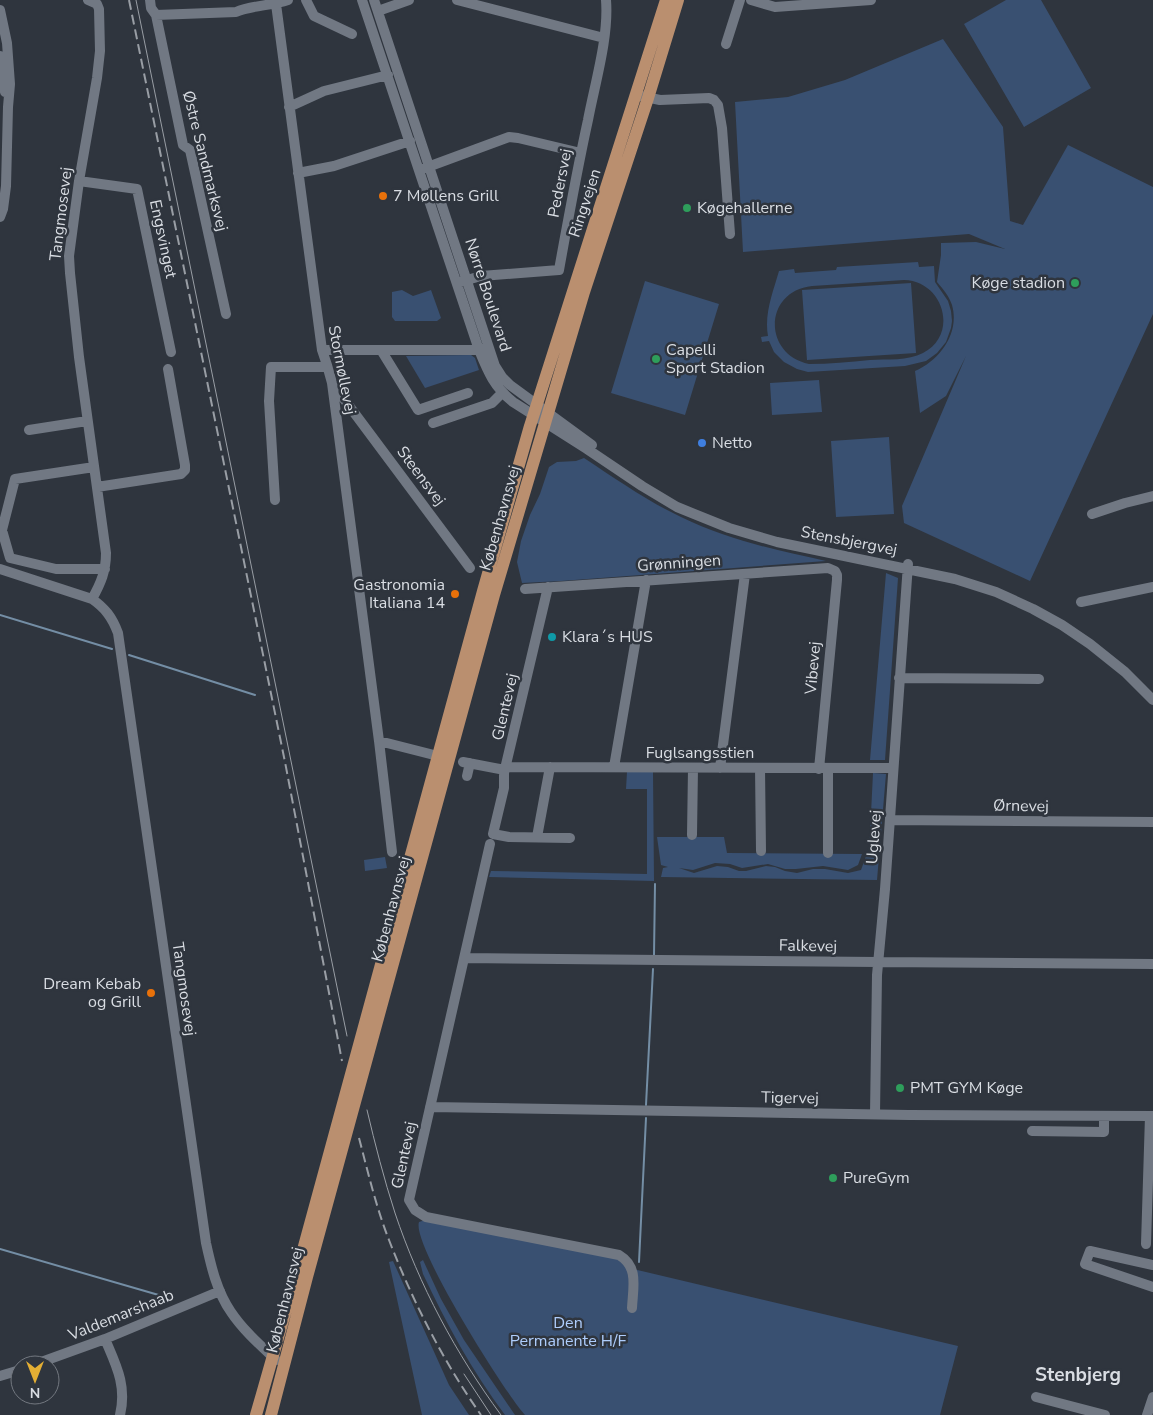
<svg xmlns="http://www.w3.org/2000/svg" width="1153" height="1415" font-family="'Nunito Sans',sans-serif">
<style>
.green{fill:#395071;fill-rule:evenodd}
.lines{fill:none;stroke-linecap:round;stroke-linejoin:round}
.stream{stroke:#748ea5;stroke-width:2}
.minor{stroke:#717883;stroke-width:10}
.major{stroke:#ba8f6f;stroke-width:12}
.tram{stroke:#999ea5;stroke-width:1}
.rail{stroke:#999ea5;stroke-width:2;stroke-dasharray:10 5;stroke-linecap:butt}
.food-dot{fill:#e8710a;stroke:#2f353e;stroke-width:2}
.leisure-dot{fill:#2e9e5b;stroke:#2f353e;stroke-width:2}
.shop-dot{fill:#3f7fe0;stroke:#2f353e;stroke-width:2}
.culture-dot{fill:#0f9aa8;stroke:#2f353e;stroke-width:2}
.labels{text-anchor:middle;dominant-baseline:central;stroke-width:5;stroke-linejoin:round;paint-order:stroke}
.street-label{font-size:16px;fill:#d9dde3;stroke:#2f353e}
.poi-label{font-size:16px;fill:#d9dde3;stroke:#2f353e;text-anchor:start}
.park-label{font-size:16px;fill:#aecdfc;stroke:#2f353e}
.quarter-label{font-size:19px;font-weight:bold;fill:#d9dde3;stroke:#2f353e}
</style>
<rect width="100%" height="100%" fill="#2f353e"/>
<path class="green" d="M1006,0H1041L1091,88L1024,127L964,24Z
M943,39L1003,127L1010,221L1023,225L1068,145L1153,187V314L1030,581L904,523L902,506L966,356L946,396L920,413L915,371C940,360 960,333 952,305C949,296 943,289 937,282L941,255V243L976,242L1005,249L969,234L743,252L735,102L788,97L845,80Z
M918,262L919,267L934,266L935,282L948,301L951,311L952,321L951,328L946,342L937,353L926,361L905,366L808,372L797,369L784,362L774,352L769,341L762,342L761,337L768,336C764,314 773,292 779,271L794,269L795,273L836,270L837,267ZM904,280C944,281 959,335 923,353C908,361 887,359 870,360C850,362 829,364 809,364C762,354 764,291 812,286Z
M645,281L719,304L685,415L611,393Z
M911,283L916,353L807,360L802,290Z
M402,290L413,296L431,290L441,318L437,321H395L392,317V292Z
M471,355L475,358L479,370L425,388L406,356Z
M819,380L822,412L772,415L770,383Z
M889,437L894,514L836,517L831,441Z
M584,458C616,479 647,501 681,517C728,540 776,550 826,561L561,581L522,583L517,562L521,541L530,515L540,494L549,467L557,462L576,461Z
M886,573L898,578L885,760H870Z
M627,772H653L654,881L489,877L491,871L647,874V789H626Z
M873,773L886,774L877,880L661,877L663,868L668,867L661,865L657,837H724L727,853L862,854L858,865L848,870L823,866L796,869H785L768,864L742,868L730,864L715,863L693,870L679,868L694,873L717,866L728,867L739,871H746L766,866L775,867L785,871L797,873L813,869H825L848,873L861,870L866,856L869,854Z
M385,857L387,868L365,871L364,860Z
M425,1220L619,1258L629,1268L958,1346L940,1415H525C505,1393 411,1244 419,1222Z
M423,1260L441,1299L464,1340L515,1415H505C472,1371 446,1323 423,1274L420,1262Z
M393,1261L449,1385L469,1415H422L389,1262Z"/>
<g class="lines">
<path class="stream" d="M0,615L112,649
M129,655L255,695
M654,955L655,884
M646,1105L653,969
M0,1249L169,1298
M639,1262L646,1118"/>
<path class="minor" d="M88,0L97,4L99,9L100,51L97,78L79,181L69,256L70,273L79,357L106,553C106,571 101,583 92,599
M150,0L151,8L156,15
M306,0L314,16L352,34
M362,0L479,350C488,372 494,387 513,402L587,449L642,486L677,507L729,528L777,542L955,579L996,592L1033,609L1062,625L1090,644L1125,672L1153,700
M374,0L495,366L502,377L510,385L592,445
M457,0L604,38
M751,0L775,7L871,0
M276,4L322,350L327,365L332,383L379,741L438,756
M0,10L7,43L10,84L8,107L6,186L3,209L0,217
M378,11L409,0
M726,44L740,0
M0,56L5,92
M641,96L660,100L709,98L714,100L718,105L722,128L730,234
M289,107L324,91L388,75
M425,168L509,137L518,138L581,153
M298,173L334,166L410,141
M79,181L137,189L171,352
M460,282L481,276L559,270C568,220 577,170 588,120C595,83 609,37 606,0
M226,314L190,150L183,145L156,15L236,12C252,5 271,6 288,0
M322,350H479L485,348
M381,350L418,410L468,393
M332,383L470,568
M433,423L492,403L502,393
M29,430L87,421
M94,467L15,479L2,530L10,558L56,569H105
M97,487L181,474L185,470V465L168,369
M275,500L269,401L271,367H318L327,365
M1092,514L1125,503L1153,496
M0,569L92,599C105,608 112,617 118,633L206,1243C211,1266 217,1292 231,1312C243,1330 260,1345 276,1360
M548,587L504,773V788L493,834L509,837L570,838
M525,589L828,568L835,571L837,575V580L819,769
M1081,602L1153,587
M899,678L1039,679
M379,741L392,852
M463,762L505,770
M506,767L893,768
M614,767L646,580
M720,768L745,574
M760,768L761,851
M467,776L470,763
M890,820L1153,822
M692,835L693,768
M537,837L550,767
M490,844L409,1200L415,1210L426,1217L619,1255C639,1267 633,1287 632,1308
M828,853V769
M464,958L878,962L1153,964
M430,1107L909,1115L1153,1116
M875,1114L877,975L885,889L908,564
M1032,1131L1104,1132V1116
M1146,1244L1150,1116
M1153,1265L1090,1251L1085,1264L1153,1287
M105,1339C116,1365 127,1385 120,1415
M33,1365L105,1339L220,1291
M0,1376L20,1370
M1036,1397L1105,1415
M1147,1415L1153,1397"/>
<path class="major" d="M256,1415L300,1261L483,591L530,426L666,0
M271,1415L307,1277L494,595L584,292L648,98L678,0"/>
<path class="tram" d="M136,0L347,1036
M367,1110C375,1144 384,1179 395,1213C419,1285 456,1354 501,1415
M464,1374L491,1415"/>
<path class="rail" d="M129,0L285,762L342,1061
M359,1138C368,1172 376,1207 389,1240C413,1302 443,1361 481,1415"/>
</g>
<g class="food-dot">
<circle cx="383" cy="196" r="5"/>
<circle cx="455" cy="594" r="5"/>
<circle cx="151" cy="993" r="5"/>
</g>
<g class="leisure-dot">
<circle cx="687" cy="208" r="5"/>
<circle cx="1075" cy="283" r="5"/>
<circle cx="656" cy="359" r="5"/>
<circle cx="900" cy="1088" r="5"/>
<circle cx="833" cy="1178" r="5"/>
</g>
<circle class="shop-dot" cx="702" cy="443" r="5"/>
<circle class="culture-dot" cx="552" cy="637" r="5"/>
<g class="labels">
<g class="street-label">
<text transform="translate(205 161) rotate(76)">Østre Sandmarksvej</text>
<text transform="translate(560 183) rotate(-79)">Pedersvej</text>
<text transform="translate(585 203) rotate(-72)">Ringvejen</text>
<text transform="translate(61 214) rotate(-83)">Tangmosevej</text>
<text transform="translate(163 239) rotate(78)">Engsvinget</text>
<text transform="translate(488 295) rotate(72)">Nørre Boulevard</text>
<text transform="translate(342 370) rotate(79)">Stormøllevej</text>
<text transform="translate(421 476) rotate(53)">Steensvej</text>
<text transform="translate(500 518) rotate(-74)">Københavnsvej</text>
<text transform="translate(849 541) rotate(11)">Stensbjergvej</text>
<text transform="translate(679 563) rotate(-4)">Grønningen</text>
<text transform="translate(813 668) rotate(-85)">Vibevej</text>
<text transform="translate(505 707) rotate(-77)">Glentevej</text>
<text x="700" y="753">Fuglsangsstien</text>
<text transform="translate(1021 806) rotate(1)">Ørnevej</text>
<text transform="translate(874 837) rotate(-86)">Uglevej</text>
<text transform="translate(391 909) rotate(-75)">Københavnsvej</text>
<text transform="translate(808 946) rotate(1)">Falkevej</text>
<text transform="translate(184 989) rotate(82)">Tangmosevej</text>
<text transform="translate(790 1098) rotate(1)">Tigervej</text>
<text transform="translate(404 1155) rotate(-78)">Glentevej</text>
<text transform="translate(285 1300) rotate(-76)">Københavnsvej</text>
<text transform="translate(121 1315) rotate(-22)">Valdemarshaab</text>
</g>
<g class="poi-label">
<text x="393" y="196">7 Møllens Grill</text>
<text x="697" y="208">Køgehallerne</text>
<text x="1065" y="283" text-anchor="end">Køge stadion</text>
<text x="666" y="350">Capelli<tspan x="666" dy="18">Sport Stadion</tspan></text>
<text x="712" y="443">Netto</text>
<text x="445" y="585" text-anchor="end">Gastronomia<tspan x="445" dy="18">Italiana 14</tspan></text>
<text x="562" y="637">Klara´s HUS</text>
<text x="141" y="984" text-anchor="end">Dream Kebab<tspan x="141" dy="18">og Grill</tspan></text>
<text x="910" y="1088">PMT GYM Køge</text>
<text x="843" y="1178">PureGym</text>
</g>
<g class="park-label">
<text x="568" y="1323">Den<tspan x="568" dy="18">Permanente H/F</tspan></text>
</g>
<g class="quarter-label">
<text x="1078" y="1375">Stenbjerg</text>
</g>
</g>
<g transform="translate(35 1380) rotate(180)"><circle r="24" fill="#2f353e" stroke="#737880"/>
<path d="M0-4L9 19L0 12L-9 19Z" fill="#e3ae34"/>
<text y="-8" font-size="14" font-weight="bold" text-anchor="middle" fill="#d9dde3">N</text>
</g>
</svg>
